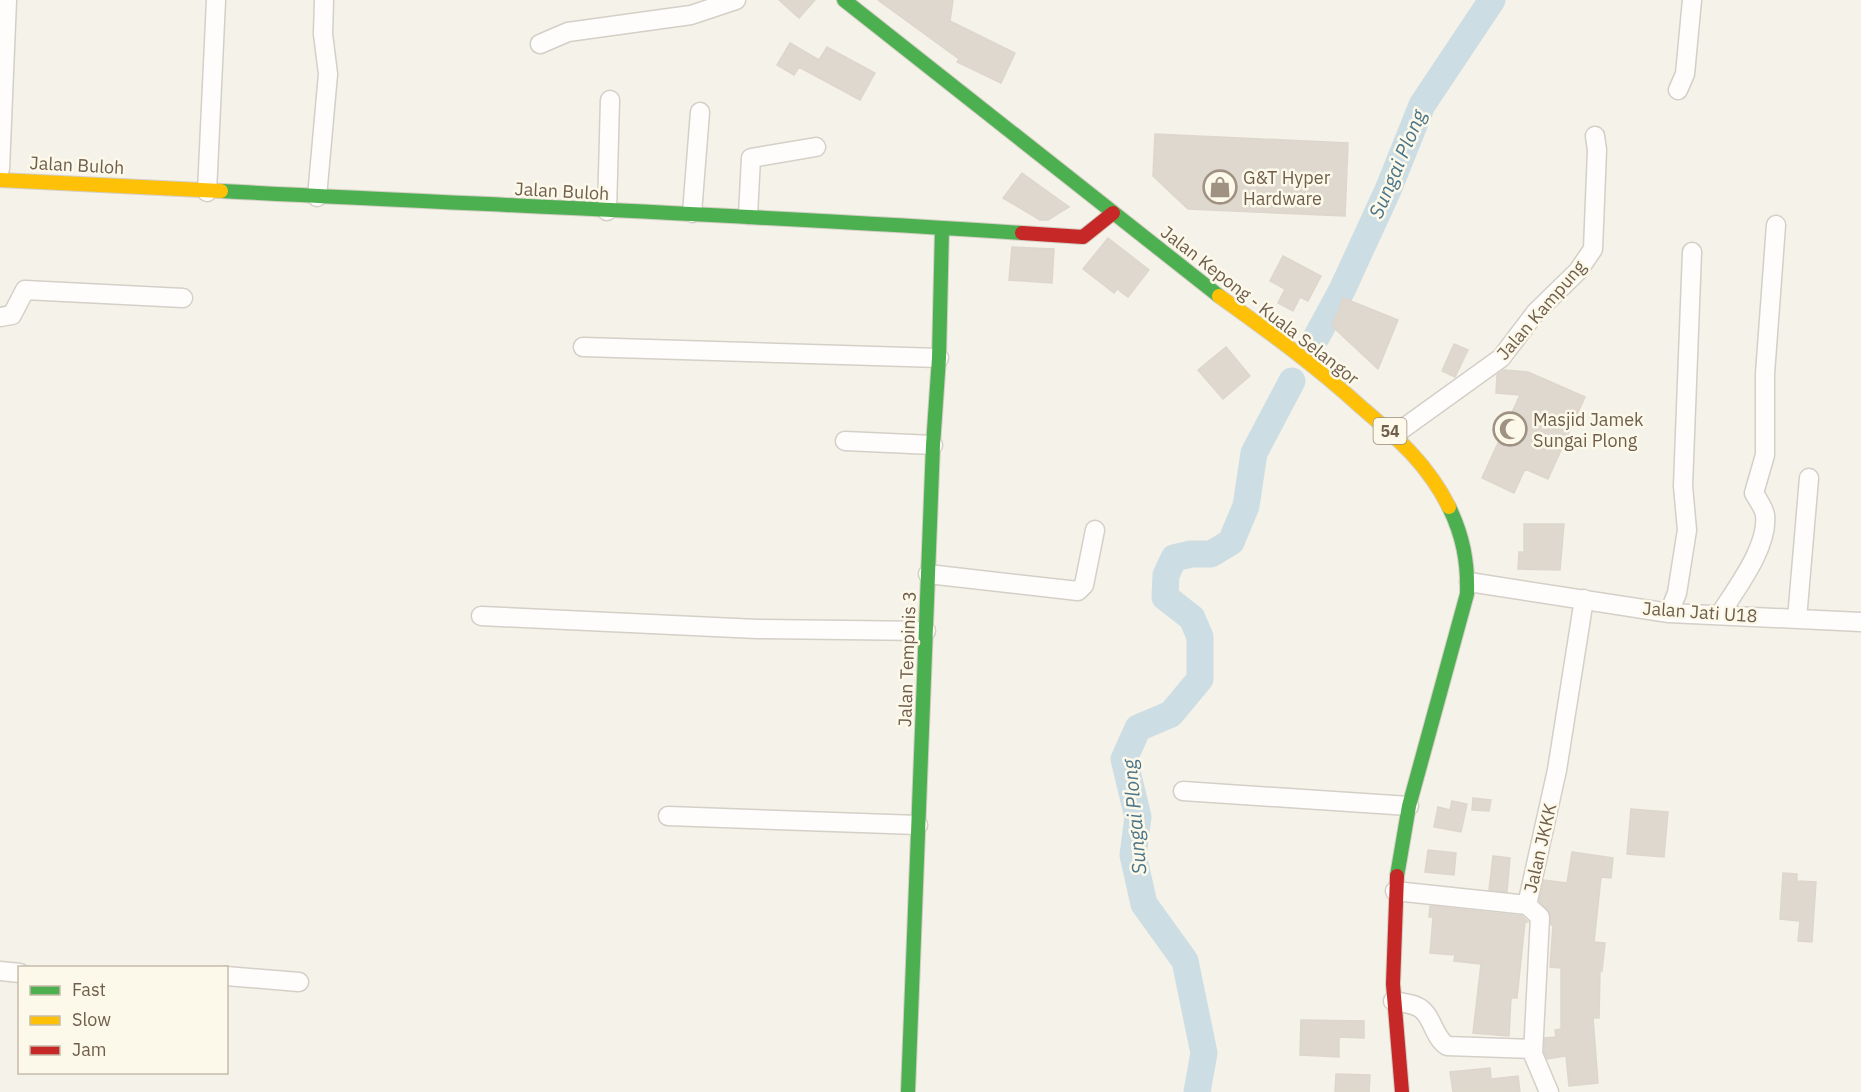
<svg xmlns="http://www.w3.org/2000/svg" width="1861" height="1092" font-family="'IBM Plex Sans',sans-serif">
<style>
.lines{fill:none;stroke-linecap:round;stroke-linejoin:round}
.river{stroke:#ccdee4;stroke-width:27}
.building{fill:#ded8cf;stroke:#ded6cc;stroke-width:1.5}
.street-casing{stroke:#d4cfc7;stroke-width:21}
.fast-casing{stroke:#d3cec4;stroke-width:16}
.slow-casing{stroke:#d3cec4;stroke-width:16}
.jam-casing{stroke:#d3cec4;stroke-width:16}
.street{stroke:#fefdfc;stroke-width:18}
.fast{stroke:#4caf50;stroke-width:14}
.slow{stroke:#ffc107;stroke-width:14}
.jam{stroke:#c62828;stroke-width:14}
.labels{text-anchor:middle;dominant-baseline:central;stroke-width:5;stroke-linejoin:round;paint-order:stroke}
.shield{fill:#fdf9ea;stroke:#9a8c7b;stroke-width:1.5}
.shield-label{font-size:16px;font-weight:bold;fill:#705e4c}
.street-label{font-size:18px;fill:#705e4c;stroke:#fdf9ea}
.poi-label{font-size:18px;fill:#705e4c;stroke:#fdf9ea;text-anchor:start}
.water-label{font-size:20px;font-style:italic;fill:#4b7589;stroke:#fdf9ea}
</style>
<rect width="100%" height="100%" fill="#f5f2e9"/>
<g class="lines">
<path class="river" d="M1317,336L1342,290L1388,190L1422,105L1492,0
M1197,1092L1204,1053L1185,961L1144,904L1133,855L1138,817L1124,759L1138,728L1171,714L1200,679V637L1192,618L1165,597L1166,575L1174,558L1191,554H1211L1231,542L1246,506L1254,453L1292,381"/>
</g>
<path class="building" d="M779,0H815L799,18Z
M878,0H953L950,21L1015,53L1001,83L957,62L959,59Z
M790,43L819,60L827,47L875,73L860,100L799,67L794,75L777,65Z
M1155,134L1348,143L1345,216L1188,209L1153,176Z
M1022,173L1069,207L1048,220H1040L1003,198Z
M1108,238L1149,270L1128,297L1117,289L1114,293L1083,269Z
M1012,247L1054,249L1052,283L1009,280Z
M1283,256L1321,276L1308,301L1300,297L1293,311L1278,303L1285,289L1270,281Z
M1343,298L1398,320L1378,369L1332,326Z
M1454,344L1468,350L1455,377L1442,371Z
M1226,347L1250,376L1223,399L1198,370Z
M1504,370L1528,372L1585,397L1548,479L1525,469L1514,493L1482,478L1520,395L1496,393L1497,375Z
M1524,524H1564L1560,570L1518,569L1519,552H1524Z
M1473,798L1491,800L1489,811L1472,810Z
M1452,801L1467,804L1461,832L1434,827L1438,807L1450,810Z
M1631,809L1668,812L1664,857L1627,854Z
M1428,850L1456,853L1454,875L1425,872Z
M1572,852L1613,858L1611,878L1601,877L1594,942L1605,943L1602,971H1600L1599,1018H1593L1598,1083L1569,1086L1566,1056L1547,1059L1544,1052L1545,1038L1556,1037L1555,1030L1561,1029V968L1550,967L1553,925H1551L1550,912L1539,901L1544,880L1567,883Z
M1493,856L1510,858L1507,892L1489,890Z
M1783,873L1797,874V881L1816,882L1812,942L1798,941L1800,921L1780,919Z
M1430,906L1522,916L1528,922H1525L1517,998H1511L1509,1036L1473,1033L1481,964L1454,961L1455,955L1430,953L1433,917H1429Z
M1301,1020L1364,1021V1038L1339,1037V1057L1300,1055Z
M1490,1068L1491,1079L1518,1076L1520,1092H1453L1450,1072Z
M1336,1074L1370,1075L1369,1092H1335Z"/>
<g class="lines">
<g class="street-casing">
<path id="street" d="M540,44L568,32L691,15L736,0
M1678,90L1685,74L1692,0
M0,169L7,0
M207,192L216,0
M317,197L328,74L323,34L324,0
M607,211L610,100
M692,213L700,112
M748,215L751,158L816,147
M0,317L12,315L25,290L183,298
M583,347L939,358
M1394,435L1501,358L1536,312L1578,271L1593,249L1597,150L1595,136
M845,441L933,445
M928,574L1078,591L1084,585L1095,530
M1469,582L1669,613L1861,622
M1669,613L1677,593L1687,530L1683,486L1692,252
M1720,614C1736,589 1769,546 1765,515C1764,508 1758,500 1754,493L1765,455V374L1776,225
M481,616L757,629L926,631
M1797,619L1809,478
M1183,791L1409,806
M668,816L918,825
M1395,891L1527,905
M0,971L20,973
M226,976L299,982
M1393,1001C1400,1002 1409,1003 1416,1006C1433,1013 1432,1036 1447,1046L1533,1049
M1549,1092L1533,1054L1540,917L1527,905L1557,770L1584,599"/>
</g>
<g class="fast-casing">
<path id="fast" d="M844,0L1219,296
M221,191C488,205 755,215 1022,233
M1397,876L1409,806L1467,594C1468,562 1463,536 1449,507
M908,1092L933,445L939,358L942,228"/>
</g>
<g class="slow-casing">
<path id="slow" d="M0,180L221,191
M1219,296C1268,331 1316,366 1361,407C1397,438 1427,463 1449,507"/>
</g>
<g class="jam-casing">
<path id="jam" d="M1022,233L1083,237L1113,213
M1397,876L1393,984L1402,1092"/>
</g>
<use href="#street" class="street"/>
<use href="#fast" class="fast"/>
<use href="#slow" class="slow"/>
<use href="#jam" class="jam"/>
</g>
<defs>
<g id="shop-ring" transform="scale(1.725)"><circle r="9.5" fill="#fdf9ea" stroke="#9f9283" stroke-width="1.5"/><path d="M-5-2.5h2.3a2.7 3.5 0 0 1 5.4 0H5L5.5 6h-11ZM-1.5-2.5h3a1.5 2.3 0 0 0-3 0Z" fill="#9f9283"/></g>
<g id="mosque-ring" transform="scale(1.725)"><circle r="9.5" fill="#fdf9ea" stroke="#9f9283" stroke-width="1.5"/><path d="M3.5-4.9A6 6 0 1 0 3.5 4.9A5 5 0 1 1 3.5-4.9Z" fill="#9f9283"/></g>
</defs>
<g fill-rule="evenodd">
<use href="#shop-ring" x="1220" y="187"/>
<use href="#mosque-ring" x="1510" y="429"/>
</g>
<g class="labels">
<rect class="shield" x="1373.5" y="418" width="33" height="26" rx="4.5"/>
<g class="shield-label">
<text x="1390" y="431">54</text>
</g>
<g class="street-label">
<text transform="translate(77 165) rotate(3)">Jalan Buloh</text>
<text transform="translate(562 191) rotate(3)">Jalan Buloh</text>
<text transform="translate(1260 305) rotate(38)">Jalan Kepong - Kuala Selangor</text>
<text transform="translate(1541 310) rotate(-49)">Jalan Kampung</text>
<text transform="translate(1700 612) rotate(4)">Jalan Jati U18</text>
<text transform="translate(907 659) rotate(-88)">Jalan Tempinis 3</text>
<text transform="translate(1540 848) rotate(-77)">Jalan JKKK</text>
</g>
<g class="poi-label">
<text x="1243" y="177">G&amp;T Hyper<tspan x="1243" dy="21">Hardware</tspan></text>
<text x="1533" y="419">Masjid Jamek<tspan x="1533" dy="21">Sungai Plong</tspan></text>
</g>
<g class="water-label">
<text transform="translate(1397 164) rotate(-67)">Sungai Plong</text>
<text transform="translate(1134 817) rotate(-95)">Sungai Plong</text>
</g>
</g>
<rect x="18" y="966" width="210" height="108" fill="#fdf9ea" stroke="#c5bbab" stroke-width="1.5"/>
<rect x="30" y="986" width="30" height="9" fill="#4caf50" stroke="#c5bbab" stroke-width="1.5"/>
<text x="72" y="996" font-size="18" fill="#705e4c">Fast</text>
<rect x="30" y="1016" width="30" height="9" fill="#ffc107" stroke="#c5bbab" stroke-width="1.5"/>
<text x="72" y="1026" font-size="18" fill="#705e4c">Slow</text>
<rect x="30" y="1046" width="30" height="9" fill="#c62828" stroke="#c5bbab" stroke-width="1.5"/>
<text x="72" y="1056" font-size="18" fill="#705e4c">Jam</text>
</svg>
